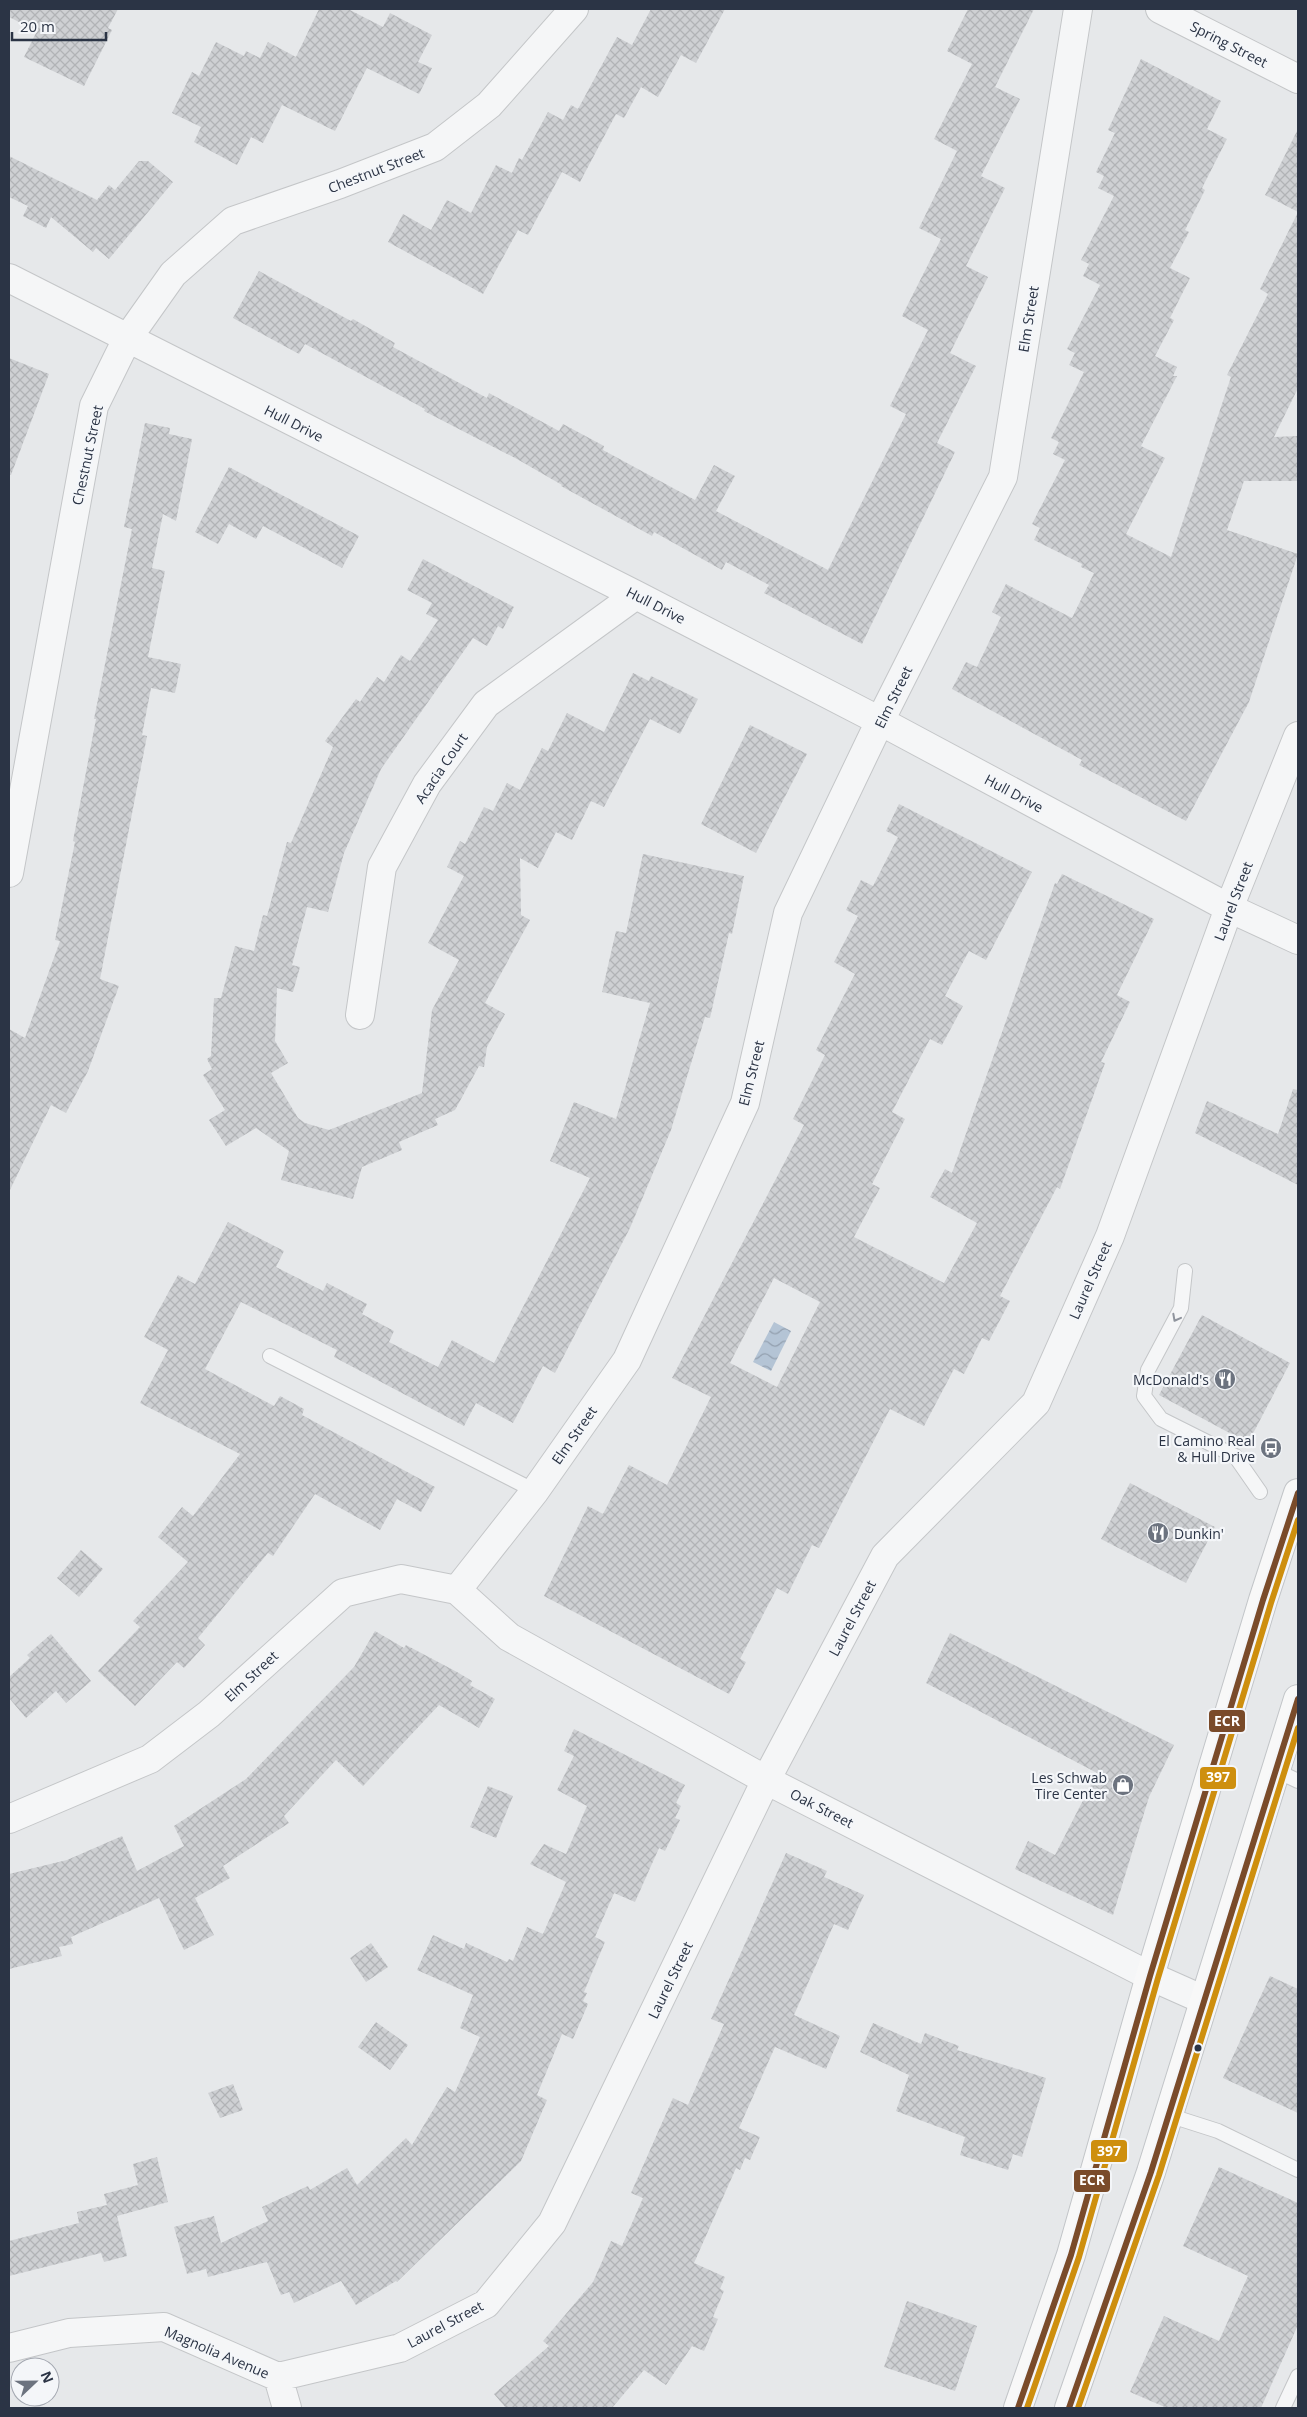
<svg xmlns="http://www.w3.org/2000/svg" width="1307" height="2417" font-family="'Open Sans',sans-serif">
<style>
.water{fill:url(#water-waves)}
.building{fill:url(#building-cross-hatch);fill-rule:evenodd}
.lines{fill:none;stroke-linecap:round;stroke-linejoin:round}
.lane-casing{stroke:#c4c6c8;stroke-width:16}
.street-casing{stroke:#c4c6c8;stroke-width:30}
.primary-casing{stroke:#c2c5c8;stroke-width:30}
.lane{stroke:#f5f6f7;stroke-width:14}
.street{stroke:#f5f6f7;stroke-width:28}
.primary{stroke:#f8f8f8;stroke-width:28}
.bus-1-casing{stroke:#f4f6f9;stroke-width:10}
.bus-2-casing{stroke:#f4f6f9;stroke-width:10}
.bus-1{stroke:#7a4b2a;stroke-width:6}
.bus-2{stroke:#ce8f0e;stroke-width:6}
.oneway{stroke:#90959e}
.bus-dot{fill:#2b3445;stroke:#f4f6f9;stroke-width:2}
.labels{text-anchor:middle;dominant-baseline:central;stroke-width:4.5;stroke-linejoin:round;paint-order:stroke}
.street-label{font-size:14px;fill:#2b3445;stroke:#f4f6f9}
.poi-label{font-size:14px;fill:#2b3445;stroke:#f4f6f9;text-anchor:end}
.line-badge{stroke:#f4f6f9;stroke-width:2}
.badge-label{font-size:14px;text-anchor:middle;font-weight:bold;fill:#fff}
</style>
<defs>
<pattern id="water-waves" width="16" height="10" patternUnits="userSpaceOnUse" patternTransform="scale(1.25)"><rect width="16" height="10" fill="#b4c4d5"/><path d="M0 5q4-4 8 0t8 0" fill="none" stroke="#93a0af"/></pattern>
<pattern id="building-cross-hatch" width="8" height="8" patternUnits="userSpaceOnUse" patternTransform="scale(1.25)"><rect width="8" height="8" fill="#ced0d3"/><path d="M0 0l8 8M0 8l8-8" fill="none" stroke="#b1b3b6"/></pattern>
</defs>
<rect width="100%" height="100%" fill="#e6e8ea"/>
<path class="water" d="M774,1322L791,1331L771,1371L753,1362Z"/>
<path class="building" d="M9,9H118L108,28L112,30L84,86L24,57L37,31L9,17Z
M319,9H348L383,27L390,13L432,35L418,62L432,68L419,94L367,68L335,131L282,105L263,143L251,137L237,165L194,142L201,127L172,113L192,72L199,76L216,42L244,56L246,51L260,58L268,42L296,57Z
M651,9H725L696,63L681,55L658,97L641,87L624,118L616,114L580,182L562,172L528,235L518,230L483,294L388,242L403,214L431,230L447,200L471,213L496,165L512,173L519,158L522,160L548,112L563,120L571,105L578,109L617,37L632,45Z
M968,9H1034L995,87L1020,99L981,176L1005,188L966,266L988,277L950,353L976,366L937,443L955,452L862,644L764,593L769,585L726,562L722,570L654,532L652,536L561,486L562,485L517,459L424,411L425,409L305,344L299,354L233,318L259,271L351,321L353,319L395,343L393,347L487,398L489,393L559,431L563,424L604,446L603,450L695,500L714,465L735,476L716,511L828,570L906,414L890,406L928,330L902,316L941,239L919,228L957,151L934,139L972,64L947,51Z
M1141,59L1221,101L1207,129L1227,139L1202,188L1205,190L1185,230L1189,232L1170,268L1190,278L1170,318L1174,320L1155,356L1177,367L1173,376H1177L1141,446L1165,458L1126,534L1171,557L1231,377L1227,375L1268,294L1260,289L1298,212V388L1274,437L1298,436V481H1244L1227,530L1298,554L1249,702L1186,821L1079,765L1082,760L952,689L966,662L977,667L1001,617L992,612L1006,584L1072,618L1094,573L1081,567L1082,564L1034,540L1040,528L1032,524L1065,460L1053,454L1059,442L1051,438L1084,372L1069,365L1075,353L1067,349L1100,285L1083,276L1089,264L1081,260L1114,196L1098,188L1104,176L1096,172L1115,133L1108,130Z
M1298,129V212L1265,195Z
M9,156L97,200L109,185L115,190L139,161H148L173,182L109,259L96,248L93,252L51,217L46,228L23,216L28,206L9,197Z
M9,358L49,374L11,475H9Z
M145,423L170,428L169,434L192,439L176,521L163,514L152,568L165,571L148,657L181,664L175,693L151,688L142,735L147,736L100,979L119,986L88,1071L66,1113L51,1105L9,1192V1029L25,1038L60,941L55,940L75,842L73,841L96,719H94L132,529L124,527Z
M229,467L359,536L342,568L263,526L256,539L229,524L218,544L195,532Z
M423,559L514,607L503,629L498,626L487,646L473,638L381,769L344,853L328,912L307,907L292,965L300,967L293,992L277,988L275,1041L288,1063L271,1073L298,1118L305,1123L329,1130L422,1093L432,1010L459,960L428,943L464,876L447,867L460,841L465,844L484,807L493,811L507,783L520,790L542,748L548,751L567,713L604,732L633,673L649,681L651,676L698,699L680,734L650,719L604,807L591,801L572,840L556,832L538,868L520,858L521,915L530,920L485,1003L505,1014L487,1047L484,1067L479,1066L455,1110L435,1119L438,1125L399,1142L402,1150L362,1167L353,1199L281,1180L289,1151L256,1128L226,1146L209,1120L225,1110L203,1075L212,1069L207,1059L211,1056L214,998H221L235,946L254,951L263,915L267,916L287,842L291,843L333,747L325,741L356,699L360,702L377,677L384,682L401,655L410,661L438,620L426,614L432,603L407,590Z
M750,725L807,754L756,853L701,824Z
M899,804L1032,872L986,960L969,951L945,996L963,1006L942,1045L930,1039L892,1112L905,1119L872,1184L880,1188L854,1237L944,1283L977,1223L930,1197L945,1169L952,1173L1055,883L1057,884L1062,874L1154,919L1117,995L1130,1002L1101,1062L1105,1063L1060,1189L1057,1187L1000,1296L1010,1301L989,1341L982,1338L964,1374L954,1369L924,1426L890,1409L819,1548L812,1545L788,1594L777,1588L740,1659L746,1662L729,1694L544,1596L588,1506L603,1514L629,1465L667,1485L711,1397L672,1378L804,1125L793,1119L825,1055L816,1050L855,974L834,962L858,916L846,910L861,880L873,886L898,837L886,831ZM774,1278L820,1302L777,1387L730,1363Z
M643,854L744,876L732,934L729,933L710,1018L705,1017L671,1130L630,1228L555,1373L543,1366L513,1423L476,1403L464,1426L334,1357L337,1350L241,1302L205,1369L274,1406L280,1396L304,1409L302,1415L435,1487L421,1512L397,1499L380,1530L315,1494L273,1556L268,1553L198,1638L205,1645L184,1668L177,1662L135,1706L98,1671L140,1627L133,1621L188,1562L158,1537L182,1507L193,1516L240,1454L140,1403L168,1350L144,1337L178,1275L195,1284L228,1222L284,1251L276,1267L323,1291L327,1283L367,1304L362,1314L394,1331L389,1342L438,1367L452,1340L494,1363L590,1178L550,1161L574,1102L616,1119L650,1003L602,992L616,931L626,933Z
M1293,1089L1298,1090V1185L1195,1133L1207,1101L1278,1134Z
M1202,1315L1290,1363L1248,1443L1159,1395Z
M1130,1483L1215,1527L1186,1583L1101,1539Z
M81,1550L103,1569L79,1597L57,1578Z
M375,1631L404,1648L406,1645L457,1672L472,1681L470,1685L495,1699L479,1728L439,1705L363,1786L336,1760L284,1816L289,1823L223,1866L230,1878L195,1898L214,1935L184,1950L159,1898L71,1937L73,1944L59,1947L62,1956L9,1969V1874L67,1860L122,1836L137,1871L184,1846L174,1826L246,1779L354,1667Z
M950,1633L1174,1745L1149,1797L1113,1915L1015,1869L1028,1841L1055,1855L1097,1773L926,1683Z
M51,1634L91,1681L66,1703L56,1691L26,1718L9,1698V1677L30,1658L27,1655Z
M574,1729L685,1785L676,1803L681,1806L675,1818L680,1820L665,1851L659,1848L635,1902L614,1893L595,1937L605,1942L584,1992L587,1993L583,2001L588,2004L573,2039L562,2034L537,2095L547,2100L521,2161L397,2282L396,2281L356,2305L341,2281L294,2303L289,2292L281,2295L267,2262L208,2277L206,2269L187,2274L174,2227L214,2216L221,2243L268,2221L262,2207L308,2186L310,2190L347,2168L357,2185L406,2138L412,2145L447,2087L455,2092L480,2037L460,2028L473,1995L417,1970L433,1935L464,1949L466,1943L507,1962L509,1959L513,1961L527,1927L543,1934L566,1882L530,1864L544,1844L566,1854L587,1806L557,1790L574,1756L564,1751Z
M488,1786L513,1796L496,1838L470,1827Z
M786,1853L827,1871L824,1877L864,1895L848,1930L834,1924L794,2015L840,2036L826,2069L775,2047L739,2128L760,2137L750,2160L745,2158L740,2170L736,2168L694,2263L725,2277L720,2289L724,2291L713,2317L718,2319L704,2351L692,2346L666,2385L644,2370L612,2408H506L494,2394L549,2346L543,2341L593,2282L611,2241L622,2246L643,2198L631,2193L673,2098L688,2105L724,2024L711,2019Z
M371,1943L388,1967L366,1982L350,1958Z
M1270,1976L1298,1989V2113L1223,2078Z
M376,2022L408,2045L390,2070L358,2047Z
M873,2023L921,2044L925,2033L959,2046L957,2050L1046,2078L1022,2157L1013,2154L1008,2170L960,2155L965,2137L896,2111L909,2075L860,2052Z
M233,2084L243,2110L220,2118L208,2093Z
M157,2157L168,2202L117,2216L127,2256L104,2262L101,2253L9,2276V2241L79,2223L77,2212L107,2205L104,2194L138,2185L133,2164Z
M1219,2167L1298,2203V2325L1261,2408H1167L1130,2392L1164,2316L1219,2341L1248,2276L1183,2246Z
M907,2301L977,2326L955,2391L884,2367Z"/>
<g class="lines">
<g class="lane-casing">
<path id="lane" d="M1185,1271L1181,1308L1148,1370L1144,1396L1161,1419L1235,1456L1260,1492
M270,1356L535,1491
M1275,1770L1298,1781
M1168,2115L1218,2131L1298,2170
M1283,2408L1298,2376"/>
</g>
<g class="street-casing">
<path id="street" d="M1160,9L1298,79
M9,278L636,595L880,721L1229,908L1298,940
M9,873L94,406L127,339L173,274L233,221L340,184L435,147L489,105L574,9
M360,1015L382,867L427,784L486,704L636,595
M457,1590L509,1637L766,1780L1150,1976L1204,2000
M9,1819L150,1759L209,1714L343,1593L401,1579L457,1590L535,1491L627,1360L745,1103L788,913L880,721L1003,477L1078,9
M9,2348L69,2333L164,2327L278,2377
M278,2377L400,2348L486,2304L552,2223L766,1780L885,1556L1036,1403L1110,1236L1229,908L1298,736
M278,2377L287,2408"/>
</g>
<g class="primary-casing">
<path id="primary" d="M1018,2408L1071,2255L1150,1976L1263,1600L1298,1493
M1069,2408L1151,2172L1298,1699"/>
</g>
<use href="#lane" class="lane"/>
<use href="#street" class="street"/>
<use href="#primary" class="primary"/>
<g class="bus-1-casing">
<path id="bus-1" d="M1018,2408L1071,2255L1150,1976L1263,1600L1298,1493
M1069,2408L1151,2172L1298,1699"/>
</g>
<g class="bus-2-casing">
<path id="bus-2" d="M1027,2408L1079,2257L1158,1978L1271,1603L1298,1520
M1078,2408L1159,2175L1298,1728"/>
</g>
<use href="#bus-1" class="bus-1"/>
<use href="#bus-2" class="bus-2"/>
</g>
<defs><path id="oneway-chevron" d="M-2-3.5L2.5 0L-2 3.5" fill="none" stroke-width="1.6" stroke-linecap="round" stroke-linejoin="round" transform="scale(1.25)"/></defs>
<use class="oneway" href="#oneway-chevron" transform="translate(1176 1318) rotate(118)"/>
<defs>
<g id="restaurant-disc" transform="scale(1.125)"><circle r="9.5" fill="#6c737f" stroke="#f4f6f9"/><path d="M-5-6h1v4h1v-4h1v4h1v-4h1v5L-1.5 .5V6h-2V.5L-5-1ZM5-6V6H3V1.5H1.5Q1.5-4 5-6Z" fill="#fff"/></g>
<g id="bus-disc" transform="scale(1.125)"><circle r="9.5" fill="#6c737f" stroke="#f4f6f9"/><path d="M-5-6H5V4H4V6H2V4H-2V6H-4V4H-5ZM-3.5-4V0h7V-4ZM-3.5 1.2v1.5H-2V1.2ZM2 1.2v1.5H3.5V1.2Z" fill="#fff"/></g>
<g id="shop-disc" transform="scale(1.125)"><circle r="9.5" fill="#6c737f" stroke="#f4f6f9"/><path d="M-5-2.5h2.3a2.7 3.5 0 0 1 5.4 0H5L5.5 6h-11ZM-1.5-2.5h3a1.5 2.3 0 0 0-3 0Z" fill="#fff"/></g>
</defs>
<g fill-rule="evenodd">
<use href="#restaurant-disc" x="1225" y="1379"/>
<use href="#bus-disc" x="1271" y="1448"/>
<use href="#restaurant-disc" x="1158" y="1533"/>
<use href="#shop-disc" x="1123" y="1785"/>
</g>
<circle class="bus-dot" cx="1198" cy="2048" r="4.5"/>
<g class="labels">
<g class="street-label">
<text transform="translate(1229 44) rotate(27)">Spring Street</text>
<text transform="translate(376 170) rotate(-21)">Chestnut Street</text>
<text transform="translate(1028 319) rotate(-81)">Elm Street</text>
<text transform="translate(294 423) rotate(27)">Hull Drive</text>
<text transform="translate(87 455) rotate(-78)">Chestnut Street</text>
<text transform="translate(656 605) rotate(27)">Hull Drive</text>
<text transform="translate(893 697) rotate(-64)">Elm Street</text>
<text transform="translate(441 768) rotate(-56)">Acacia Court</text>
<text transform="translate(1014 793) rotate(28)">Hull Drive</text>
<text transform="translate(1233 901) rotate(-69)">Laurel Street</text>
<text transform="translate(751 1073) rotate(-76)">Elm Street</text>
<text transform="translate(1090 1280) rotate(-66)">Laurel Street</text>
<text transform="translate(574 1435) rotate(-55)">Elm Street</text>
<text transform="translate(852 1618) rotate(-62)">Laurel Street</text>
<text transform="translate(251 1676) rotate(-43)">Elm Street</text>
<text transform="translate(822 1808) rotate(27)">Oak Street</text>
<text transform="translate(670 1980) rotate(-64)">Laurel Street</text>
<text transform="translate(445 2324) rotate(-28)">Laurel Street</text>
<text transform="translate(217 2352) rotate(23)">Magnolia Avenue</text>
</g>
<g class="poi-label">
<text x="1209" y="1379">McDonald's</text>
<text x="1255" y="1440">El Camino Real<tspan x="1255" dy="16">&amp; Hull Drive</tspan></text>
<text x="1174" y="1533" text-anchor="start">Dunkin'</text>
<text x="1107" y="1777">Les Schwab<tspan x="1107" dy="16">Tire Center</tspan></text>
</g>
</g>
<g class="line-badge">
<rect x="1208" y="1709" width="38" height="24" rx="5" fill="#7a4b2a"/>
<rect x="1199" y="1766" width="38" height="24" rx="5" fill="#ce8f0e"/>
<rect x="1090" y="2139" width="38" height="24" rx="5" fill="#ce8f0e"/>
<rect x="1073" y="2169" width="38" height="24" rx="5" fill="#7a4b2a"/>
</g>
<g class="badge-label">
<text x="1227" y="1726">ECR</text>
<text x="1218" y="1782">397</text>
<text x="1109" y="2156">397</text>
<text x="1092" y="2185">ECR</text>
</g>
<rect width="1307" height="2417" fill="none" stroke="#2b3445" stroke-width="20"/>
<g transform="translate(35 2382) rotate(68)"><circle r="24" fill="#f4f6f9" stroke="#a4a8b1"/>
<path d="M0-4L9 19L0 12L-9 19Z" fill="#6c737f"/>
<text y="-8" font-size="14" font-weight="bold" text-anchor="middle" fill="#2b3445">N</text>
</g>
<path d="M12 32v8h94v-8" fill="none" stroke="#2b3445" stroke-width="2.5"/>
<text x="20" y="32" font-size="15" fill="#2b3445" stroke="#f4f6f9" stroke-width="4" paint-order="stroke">20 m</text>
</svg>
